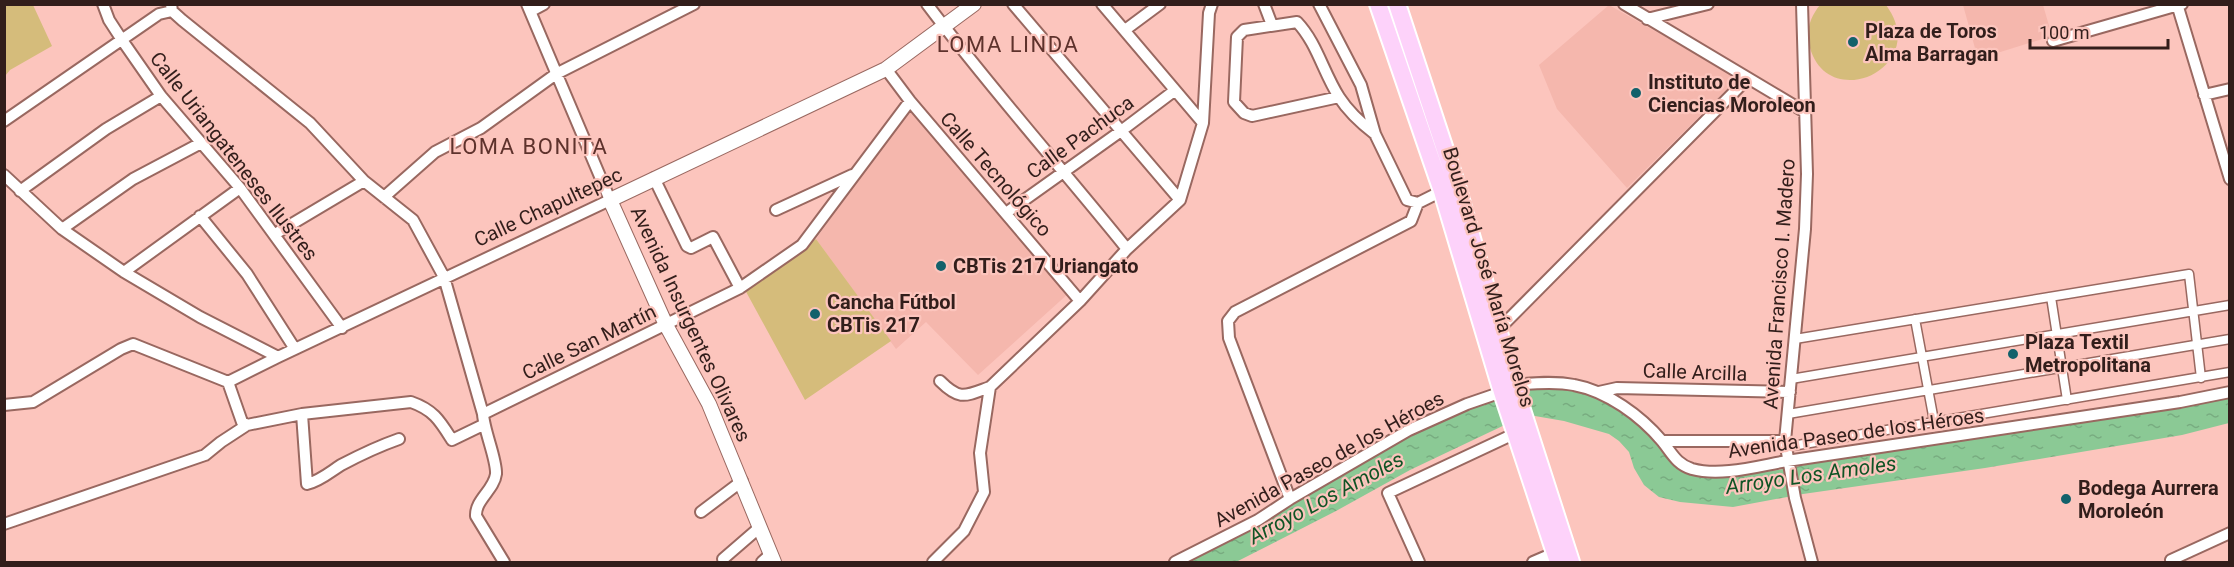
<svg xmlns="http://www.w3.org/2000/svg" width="2234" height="567" font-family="Roboto,sans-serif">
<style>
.built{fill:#f5b7ad}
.park{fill:#d5bc7b}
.water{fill:url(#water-ripples)}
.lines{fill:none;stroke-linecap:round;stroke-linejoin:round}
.pedestrian-casing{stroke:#996860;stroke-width:11}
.minor-casing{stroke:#996860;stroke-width:14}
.tertiary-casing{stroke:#996860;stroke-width:16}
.primary-casing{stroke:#fff;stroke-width:20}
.pedestrian{stroke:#fff;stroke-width:8}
.minor{stroke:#fff;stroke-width:10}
.tertiary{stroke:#fff;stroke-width:14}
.primary{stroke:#fdd2fa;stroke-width:16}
.poi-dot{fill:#13616b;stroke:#fcc5bd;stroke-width:2}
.labels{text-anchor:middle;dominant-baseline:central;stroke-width:4.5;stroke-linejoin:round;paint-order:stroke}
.poi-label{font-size:20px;font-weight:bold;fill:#321e1b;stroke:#fcc5bd;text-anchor:start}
.street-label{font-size:20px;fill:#321e1b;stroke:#fcc5bd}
.water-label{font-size:21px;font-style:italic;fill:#105425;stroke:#fcc5bd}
.quarter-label{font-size:22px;letter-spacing:1.5px;fill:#5e322c;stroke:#fcc5bd}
</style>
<defs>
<pattern id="water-ripples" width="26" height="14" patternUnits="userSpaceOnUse" patternTransform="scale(1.5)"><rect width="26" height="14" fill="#8bc995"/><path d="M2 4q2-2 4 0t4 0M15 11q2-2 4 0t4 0" fill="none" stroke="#78ac80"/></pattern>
</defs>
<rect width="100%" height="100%" fill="#fcc5bd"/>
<path class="built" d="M1609,5L1738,78L1627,188L1557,109L1539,65Z
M1963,5H2043L2052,36L1978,59Z
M910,105L1070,292L978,375L926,322L896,349L816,239Z"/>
<path class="park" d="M5,4L33,5L52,46L10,70L5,76Z
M1820,5H1886C1932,67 1829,114 1810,48C1805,32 1810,17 1820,5Z
M816,239L891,341L805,400L744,288Z"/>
<path class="water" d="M1542,385L1589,391L1641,424L1673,461L1730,475L1772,471L1827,461L1882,448L2229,392V423L2182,435L1985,468L1803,494L1733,507L1680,502L1659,497L1644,485L1634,468L1629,452L1619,441L1609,434L1564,421L1529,415L1511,422L1410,470L1336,511L1236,562H1185L1443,416Z"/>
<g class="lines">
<g class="pedestrian-casing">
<path id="pedestrian" d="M2051,297L2067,400
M1915,319L1934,421
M1795,339L2189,274L2201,378
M1791,379L2230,305
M1788,414L2230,339
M1786,447L2230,372"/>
</g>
<g class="minor-casing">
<path id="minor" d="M103,4L109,20L122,40L161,96L240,188L342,328
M171,4L172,11L182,20L310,123L364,181L413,220L444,277L483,414C484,431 497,460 496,474C494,490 475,500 476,516L504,562
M927,4C991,89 1061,167 1127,249
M1013,4L1180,200
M1102,4L1203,123
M1264,4L1272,25
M1319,4L1361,85L1375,134L1407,200L1418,203L1442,191
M1624,4L1805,112
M1802,4L1807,174L1805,229L1785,441L1795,498L1812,562
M2177,4L2230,179
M531,11L544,4
M1647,19L1708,4
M1125,30L1160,4
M2053,41L2182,4
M886,69L910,101L1080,301
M2204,95L2230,89
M1339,97L1252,116L1244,113L1234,102L1237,37L1244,30L1297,22C1317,43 1323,72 1339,97C1348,111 1362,124 1375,134
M4,121L159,14L172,11
M4,175L62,229L124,272L200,317L278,357
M654,178L687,246L691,248L713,237L740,288
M20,191L106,129L161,96
M384,197L435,152L481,128L556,74L694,4
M776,210L852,175
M1006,213L1121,131L1174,91
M200,216L247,274L295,349
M62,229L133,179L201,143
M275,234L364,181
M124,272L240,188
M1493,332L1498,330L1748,78
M940,381C960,401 965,396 990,387
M228,382L278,357L610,200L527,4
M228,382L242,422L247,425
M1514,385C1533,383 1555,381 1574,385C1607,391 1641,416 1662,441C1672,453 1676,464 1692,469C1721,477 1758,466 1787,461L2180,402L2230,392
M1599,392L1617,388L1790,392
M4,405L33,402L121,349L133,344L228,382
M302,414L307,484C320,481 330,472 341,465C360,455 379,446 399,439
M483,414L740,288L802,245L910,101
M1662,441H1785
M1290,499L1229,338L1228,321L1235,312L1411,221L1418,203
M701,512L742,481
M4,524L205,455L221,442L247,425L302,414L411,402C434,410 440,421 452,440L483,425
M723,559L760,527
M762,562L771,554
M933,562L964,531L984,492L980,453L990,387L1080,301L1127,249L1180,200L1203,123L1209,13L1212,4
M1175,562L1258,520L1290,499L1409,430L1467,404L1502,392
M1419,562L1388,493L1516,433
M1533,562L1561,550
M2172,562L2171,560L2230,533"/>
</g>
<g class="tertiary-casing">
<path id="tertiary" d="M774,562L709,404L666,325L610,200L886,69L974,4"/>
</g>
<g class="primary-casing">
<path id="primary" d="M1378,4L1442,191L1502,392L1558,562
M1397,4L1457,186L1514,385L1571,562"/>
</g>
<use href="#pedestrian" class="pedestrian"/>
<use href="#minor" class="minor"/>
<use href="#tertiary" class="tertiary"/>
<use href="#primary" class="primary"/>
</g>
<g class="poi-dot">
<circle cx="1853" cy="42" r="6"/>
<circle cx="1636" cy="93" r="6"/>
<circle cx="941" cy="266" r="6"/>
<circle cx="815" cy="314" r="6"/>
<circle cx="2013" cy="354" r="6"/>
<circle cx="2066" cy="499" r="6"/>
</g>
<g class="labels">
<g class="poi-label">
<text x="1865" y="31">Plaza de Toros<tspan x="1865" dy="23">Alma Barragan</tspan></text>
<text x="1648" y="82">Instituto de<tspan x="1648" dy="23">Ciencias Moroleon</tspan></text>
<text x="953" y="266">CBTis 217 Uriangato</text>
<text x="827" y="302">Cancha Fútbol<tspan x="827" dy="23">CBTis 217</tspan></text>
<text x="2025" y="342">Plaza Textil<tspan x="2025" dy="23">Metropolitana</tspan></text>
<text x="2078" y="488">Bodega Aurrera<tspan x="2078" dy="23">Moroleón</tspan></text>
</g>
<g class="street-label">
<text transform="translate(1080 137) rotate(-36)">Calle Pachuca</text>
<text transform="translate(234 156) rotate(52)">Calle Uriangateneses Ilustres</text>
<text transform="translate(996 174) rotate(49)">Calle Tecnológico</text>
<text transform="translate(548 207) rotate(-25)">Calle Chapultepec</text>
<text transform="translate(1489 277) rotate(73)">Boulevard José María Morelos</text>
<text transform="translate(1779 284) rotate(-86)">Avenida Francisco I. Madero</text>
<text transform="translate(691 324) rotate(65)">Avenida Insurgentes Olivares</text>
<text transform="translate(589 342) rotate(-26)">Calle San Martín</text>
<text transform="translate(1695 372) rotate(2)">Calle Arcilla</text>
<text transform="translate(1856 433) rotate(-8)">Avenida Paseo de los Héroes</text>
<text transform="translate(1329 459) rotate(-29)">Avenida Paseo de los Héroes</text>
</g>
<g class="water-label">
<text transform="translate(1811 475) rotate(-8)">Arroyo Los Amoles</text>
<text transform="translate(1326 498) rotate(-28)">Arroyo Los Amoles</text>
</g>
<g class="quarter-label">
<text x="1008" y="44">LOMA LINDA</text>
<text x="529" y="146">LOMA BONITA</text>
</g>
</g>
<rect width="2234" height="567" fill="none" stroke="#321e1b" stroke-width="12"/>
<path d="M2030 39v9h138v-9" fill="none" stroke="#321e1b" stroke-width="3"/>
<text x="2039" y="39" font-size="18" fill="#321e1b" stroke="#fcc5bd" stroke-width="4.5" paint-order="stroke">100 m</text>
</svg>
